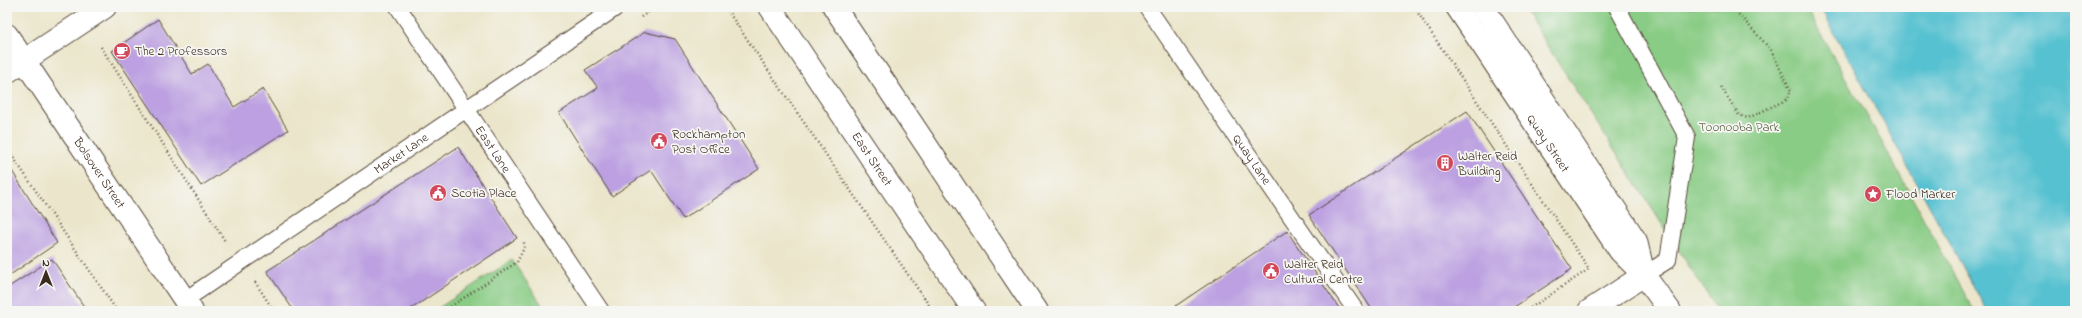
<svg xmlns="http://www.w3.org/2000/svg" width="2082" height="318" font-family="'Indie Flower',sans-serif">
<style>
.green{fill:#89cc85;stroke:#627b52}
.water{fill:#56c1d0;stroke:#487677}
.building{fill:#bca0e1}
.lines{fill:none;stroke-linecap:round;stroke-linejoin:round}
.lane-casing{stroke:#554638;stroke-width:18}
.street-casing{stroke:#554638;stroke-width:24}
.secondary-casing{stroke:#554638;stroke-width:24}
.path{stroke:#554638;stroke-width:2.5;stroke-dasharray:1 3;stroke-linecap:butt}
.lane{stroke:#fff;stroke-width:16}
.street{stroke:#fff;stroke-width:22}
.secondary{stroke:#fff;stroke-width:22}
.labels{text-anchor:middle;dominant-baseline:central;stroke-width:3.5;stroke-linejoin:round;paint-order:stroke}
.poi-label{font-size:13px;fill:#3b2a1e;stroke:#f6f6f2;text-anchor:start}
.park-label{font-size:13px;fill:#525b3d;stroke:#f6f6f2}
.street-label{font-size:13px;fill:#3b2a1e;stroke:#f6f6f2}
</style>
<rect width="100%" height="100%" fill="#f6f6f2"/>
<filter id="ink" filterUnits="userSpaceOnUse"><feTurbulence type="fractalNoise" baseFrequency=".025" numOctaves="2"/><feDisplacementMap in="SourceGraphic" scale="8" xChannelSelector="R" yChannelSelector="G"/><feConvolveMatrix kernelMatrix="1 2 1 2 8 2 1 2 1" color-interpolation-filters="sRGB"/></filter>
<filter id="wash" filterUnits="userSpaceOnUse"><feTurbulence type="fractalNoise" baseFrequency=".012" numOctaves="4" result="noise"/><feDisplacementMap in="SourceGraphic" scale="16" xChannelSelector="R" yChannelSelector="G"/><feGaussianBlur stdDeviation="0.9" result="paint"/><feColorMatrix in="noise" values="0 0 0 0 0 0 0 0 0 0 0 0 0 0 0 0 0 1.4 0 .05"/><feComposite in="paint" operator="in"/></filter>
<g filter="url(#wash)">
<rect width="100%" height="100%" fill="#ebe6cb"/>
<path class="green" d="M1522,7H1805L1874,128L1974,311H1718Z
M512,260L546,311H434Z"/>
<path class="water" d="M1820,7H2075V311H1987Z"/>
<g id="blocks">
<path class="building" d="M158,19L192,74L208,64L234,107L263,89L288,130L201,186L112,51Z
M645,32L675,39L759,169L683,219L651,170L612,196L559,113L598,88L585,70Z
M1467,111L1572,269L1508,311H1373L1309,215Z
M458,147L517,238L408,311H294L267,271Z
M7,163L57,243L7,277Z
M1287,231L1341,311H1168Z
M52,259L87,311H7V288Z"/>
</g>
</g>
<g filter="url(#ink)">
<use href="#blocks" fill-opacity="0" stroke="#554638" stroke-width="1"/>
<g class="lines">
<g class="lane-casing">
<g id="lane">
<path id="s1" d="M398,7L601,311"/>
<path id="s2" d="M1147,7L1356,311"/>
<path d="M1617,7L1687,137L1668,260L1644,275"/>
<path id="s3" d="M185,300L617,7"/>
</g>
</g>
<g class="street-casing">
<g id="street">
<path id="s4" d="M770,7L974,311"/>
<path d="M834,7L1037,311"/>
<path id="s5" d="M1457,7L1620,251L1644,275L1670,311"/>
<path d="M1483,7L1636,241L1644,275"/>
<path d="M7,72L105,7"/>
<path d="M1589,311L1644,275"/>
</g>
</g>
<g class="secondary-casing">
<g id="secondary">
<path id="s6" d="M7,35L192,311"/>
</g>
</g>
<path class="path" d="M725,7L933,311
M1414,7L1589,269L1526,311
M641,17L656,7
M101,47L225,241
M1721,87L1739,115L1748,118L1786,100L1791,91L1771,50L1732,7
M7,148L117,311
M255,282L274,311
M444,311L517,262L524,248V242"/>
<use href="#lane" class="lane"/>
<use href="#street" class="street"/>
<use href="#secondary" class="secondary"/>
</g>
</g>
<defs>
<g id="cafe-disc" transform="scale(0.9)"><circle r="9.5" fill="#d1495b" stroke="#f6f6f2"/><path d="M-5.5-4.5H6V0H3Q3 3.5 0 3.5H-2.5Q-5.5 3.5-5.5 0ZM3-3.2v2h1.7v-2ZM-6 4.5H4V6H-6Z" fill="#fff"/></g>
<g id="civic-disc" transform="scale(0.9)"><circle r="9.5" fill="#d1495b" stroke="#f6f6f2"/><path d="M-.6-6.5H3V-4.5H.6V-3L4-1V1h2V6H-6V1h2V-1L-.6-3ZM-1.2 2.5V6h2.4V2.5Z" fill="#fff"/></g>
<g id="building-disc" transform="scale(0.9)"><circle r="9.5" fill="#d1495b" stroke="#f6f6f2"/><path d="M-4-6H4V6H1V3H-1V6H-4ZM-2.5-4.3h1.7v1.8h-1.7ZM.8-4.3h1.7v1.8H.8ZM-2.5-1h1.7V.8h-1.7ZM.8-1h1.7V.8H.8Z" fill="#fff"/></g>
<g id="sight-disc" transform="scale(0.9)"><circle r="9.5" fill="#d1495b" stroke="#f6f6f2"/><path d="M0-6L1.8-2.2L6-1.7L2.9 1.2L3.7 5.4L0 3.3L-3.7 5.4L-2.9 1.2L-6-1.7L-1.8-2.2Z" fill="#fff"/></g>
</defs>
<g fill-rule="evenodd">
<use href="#cafe-disc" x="122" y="51"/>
<use href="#civic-disc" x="659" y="141"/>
<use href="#building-disc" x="1445" y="163"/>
<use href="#civic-disc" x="438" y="193"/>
<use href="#sight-disc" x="1873" y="194"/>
<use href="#civic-disc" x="1271" y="271"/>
</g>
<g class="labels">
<g class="poi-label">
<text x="135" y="51">The 2 Professors</text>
<text x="672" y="134">Rockhampton<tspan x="672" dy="15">Post Office</tspan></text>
<text x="1458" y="156">Walter Reid<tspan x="1458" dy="15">Building</tspan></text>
<text x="451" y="193">Scotia Place</text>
<text x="1886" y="194">Flood Marker</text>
<text x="1284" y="264">Walter Reid<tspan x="1284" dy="15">Cultural Centre</tspan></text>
</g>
<g class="park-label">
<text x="1739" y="127">Toonooba Park</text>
</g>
<g class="street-label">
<text stroke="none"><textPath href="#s5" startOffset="164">Quay Street</textPath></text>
<text stroke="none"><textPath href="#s1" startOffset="171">East Lane</textPath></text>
<text stroke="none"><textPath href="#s3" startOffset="261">Market Lane</textPath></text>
<text stroke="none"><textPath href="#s4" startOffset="183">East Street</textPath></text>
<text stroke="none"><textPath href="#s2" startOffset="185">Quay Lane</textPath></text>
<text stroke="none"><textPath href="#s6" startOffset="166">Bolsover Street</textPath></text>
</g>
</g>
<rect width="2082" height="318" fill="none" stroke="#f6f6f2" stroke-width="24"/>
<g transform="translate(46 272)" stroke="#f6f6f2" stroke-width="3" paint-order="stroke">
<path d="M0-3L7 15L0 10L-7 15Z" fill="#3b2a1e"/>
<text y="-6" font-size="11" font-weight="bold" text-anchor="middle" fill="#3b2a1e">N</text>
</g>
</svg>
